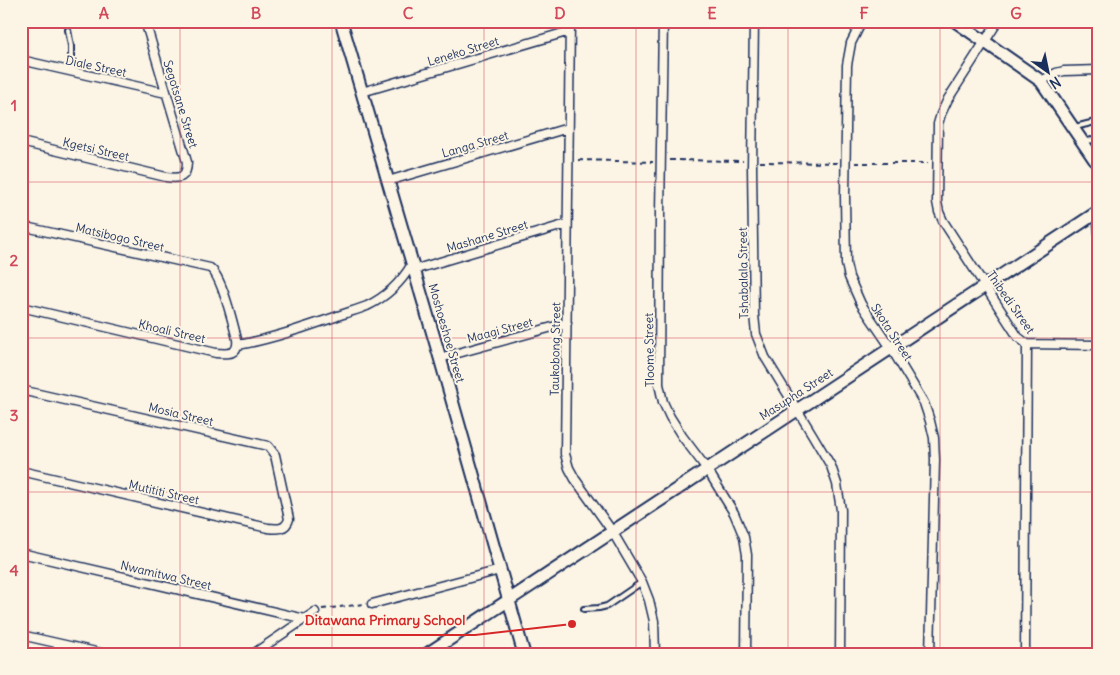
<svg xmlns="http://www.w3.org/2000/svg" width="1120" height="675" font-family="Delius,sans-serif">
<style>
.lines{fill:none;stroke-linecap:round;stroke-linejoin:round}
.lane-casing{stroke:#1b2f5e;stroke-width:8}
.street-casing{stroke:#1b2f5e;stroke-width:11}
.secondary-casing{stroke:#1b2f5e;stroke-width:15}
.path{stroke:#1b2f5e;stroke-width:2;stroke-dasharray:5 4;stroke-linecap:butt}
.lane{stroke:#fcf5e5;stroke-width:4}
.street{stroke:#fcf5e5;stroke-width:8}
.secondary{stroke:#fcf5e5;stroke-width:11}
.grid{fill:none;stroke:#d1495b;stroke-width:1;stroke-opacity:0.55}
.labels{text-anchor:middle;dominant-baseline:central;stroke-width:4;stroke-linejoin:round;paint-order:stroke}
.street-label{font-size:12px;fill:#1b2f5e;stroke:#fcf5e5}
.leader{fill:none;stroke:#d62828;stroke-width:2}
.callout-dot{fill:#d62828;stroke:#fcf5e5;stroke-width:2}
.callout-label{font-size:14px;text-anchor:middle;font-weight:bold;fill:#d62828;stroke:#fcf5e5;stroke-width:4;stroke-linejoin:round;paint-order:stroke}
.neatline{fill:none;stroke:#d1495b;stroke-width:2}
.grid-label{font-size:16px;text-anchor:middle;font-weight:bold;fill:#d1495b}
</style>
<rect width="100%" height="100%" fill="#fcf5e5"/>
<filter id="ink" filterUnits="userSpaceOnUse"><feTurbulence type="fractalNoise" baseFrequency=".02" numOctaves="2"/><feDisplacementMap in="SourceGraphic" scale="10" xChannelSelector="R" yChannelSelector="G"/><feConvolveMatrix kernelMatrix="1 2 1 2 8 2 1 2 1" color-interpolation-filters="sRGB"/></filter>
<g filter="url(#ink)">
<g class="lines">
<g class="lane-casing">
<path id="lane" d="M68,30L71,46V72
M1075,127L1099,121
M1084,142L1092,140L1099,142
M584,609L599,608L607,606L642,582"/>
</g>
<g class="street-casing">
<path id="street" d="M570,21L565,454L569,468L575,479L612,531L642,582L649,600L654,621L655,654
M663,21L660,213L659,384L663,402L670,417L682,436L707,469L734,513L744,537L747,555L746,654
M754,21L752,167L754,315L756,334L765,357L812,434L831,466L837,484L841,510L840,654
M862,21L851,43L847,65L845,196L846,264L849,277L861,304L891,348L924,403L930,421L934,438L935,460L930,654
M998,21L948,99L941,114L938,124L937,202L939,212L943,221L1018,337L1027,344L1025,654
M21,60L166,93
M1041,81L1056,73L1064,71L1099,70
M362,92L570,31
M21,142L166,177C180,179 187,178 187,162L145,21
M388,181L568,128
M1097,212L1099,233
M21,226L210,268C222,276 233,324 237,339C239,355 228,354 216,353L21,307
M413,270L567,224
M1027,344L1099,345
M238,345C271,339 303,328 335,317C345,313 357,310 367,306C386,297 402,281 412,264
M440,358L567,323
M21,390L268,446L275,455L289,519C286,530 277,529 268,528L21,471
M21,553L305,619
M372,604L500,570
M21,635L105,654
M253,654L315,612"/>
</g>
<g class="secondary-casing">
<path id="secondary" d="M341,21L440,358L524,654
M955,21L1041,81L1099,166
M427,654L1099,211"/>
</g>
<path class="path" d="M578,160L653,162
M670,160L743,161
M760,162L838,163
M855,163H928
M322,609L365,604"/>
<use href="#lane" class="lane"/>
<use href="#street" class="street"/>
<use href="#secondary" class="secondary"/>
</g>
</g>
<path class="grid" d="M180,21V654M332,21V654M484,21V654M636,21V654M788,21V654M940,21V654M21,182H1099M21,338H1099M21,492H1099"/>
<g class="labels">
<g class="street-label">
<text transform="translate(463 51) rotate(-17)">Leneko Street</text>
<text transform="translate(96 66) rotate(12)">Diale Street</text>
<text transform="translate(181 104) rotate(73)">Segotsane Street</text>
<text transform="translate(475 144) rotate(-16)">Langa Street</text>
<text transform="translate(96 149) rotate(13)">Kgetsi Street</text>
<text transform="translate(487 236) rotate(-17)">Mashane Street</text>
<text transform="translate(120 237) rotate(13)">Matsibogo Street</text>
<text transform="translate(743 273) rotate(-91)">Tshabalala Street</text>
<text transform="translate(1011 302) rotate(55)">Thibedi Street</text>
<text transform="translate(500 330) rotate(-15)">Maagi Street</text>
<text transform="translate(172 331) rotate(13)">Khoali Street</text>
<text transform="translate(892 332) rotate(57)">Skota Street</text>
<text transform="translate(447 333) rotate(74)">Moshoeshoe Street</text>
<text transform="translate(555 349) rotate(-89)">Taukobong Street</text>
<text transform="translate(649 350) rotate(-91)">Tloome Street</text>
<text transform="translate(796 394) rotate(-33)">Masupha Street</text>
<text transform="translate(181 414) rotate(13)">Mosia Street</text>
<text transform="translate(164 492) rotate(13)">Mutititi Street</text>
<text transform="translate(166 575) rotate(13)">Nwamitwa Street</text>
</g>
</g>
<path class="leader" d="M572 624L475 635H295"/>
<circle class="callout-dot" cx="572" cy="624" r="5"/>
<g class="callout-label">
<text x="385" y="625">Ditawana Primary School</text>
</g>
<rect width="1120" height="675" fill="none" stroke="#fcf5e5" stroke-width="55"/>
<g transform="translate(1048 72) rotate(147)" stroke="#fcf5e5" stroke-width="4" paint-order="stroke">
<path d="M0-4L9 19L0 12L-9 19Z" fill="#1b2f5e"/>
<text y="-8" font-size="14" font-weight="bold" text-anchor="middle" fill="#1b2f5e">N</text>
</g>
<rect x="28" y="28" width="1064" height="620" class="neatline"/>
<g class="grid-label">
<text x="104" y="19">A</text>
<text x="256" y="19">B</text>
<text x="408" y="19">C</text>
<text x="560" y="19">D</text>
<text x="712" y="19">E</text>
<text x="864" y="19">F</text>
<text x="1016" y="19">G</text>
<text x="14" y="111">1</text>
<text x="14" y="266">2</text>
<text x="14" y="421">3</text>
<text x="14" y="576">4</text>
</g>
</svg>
